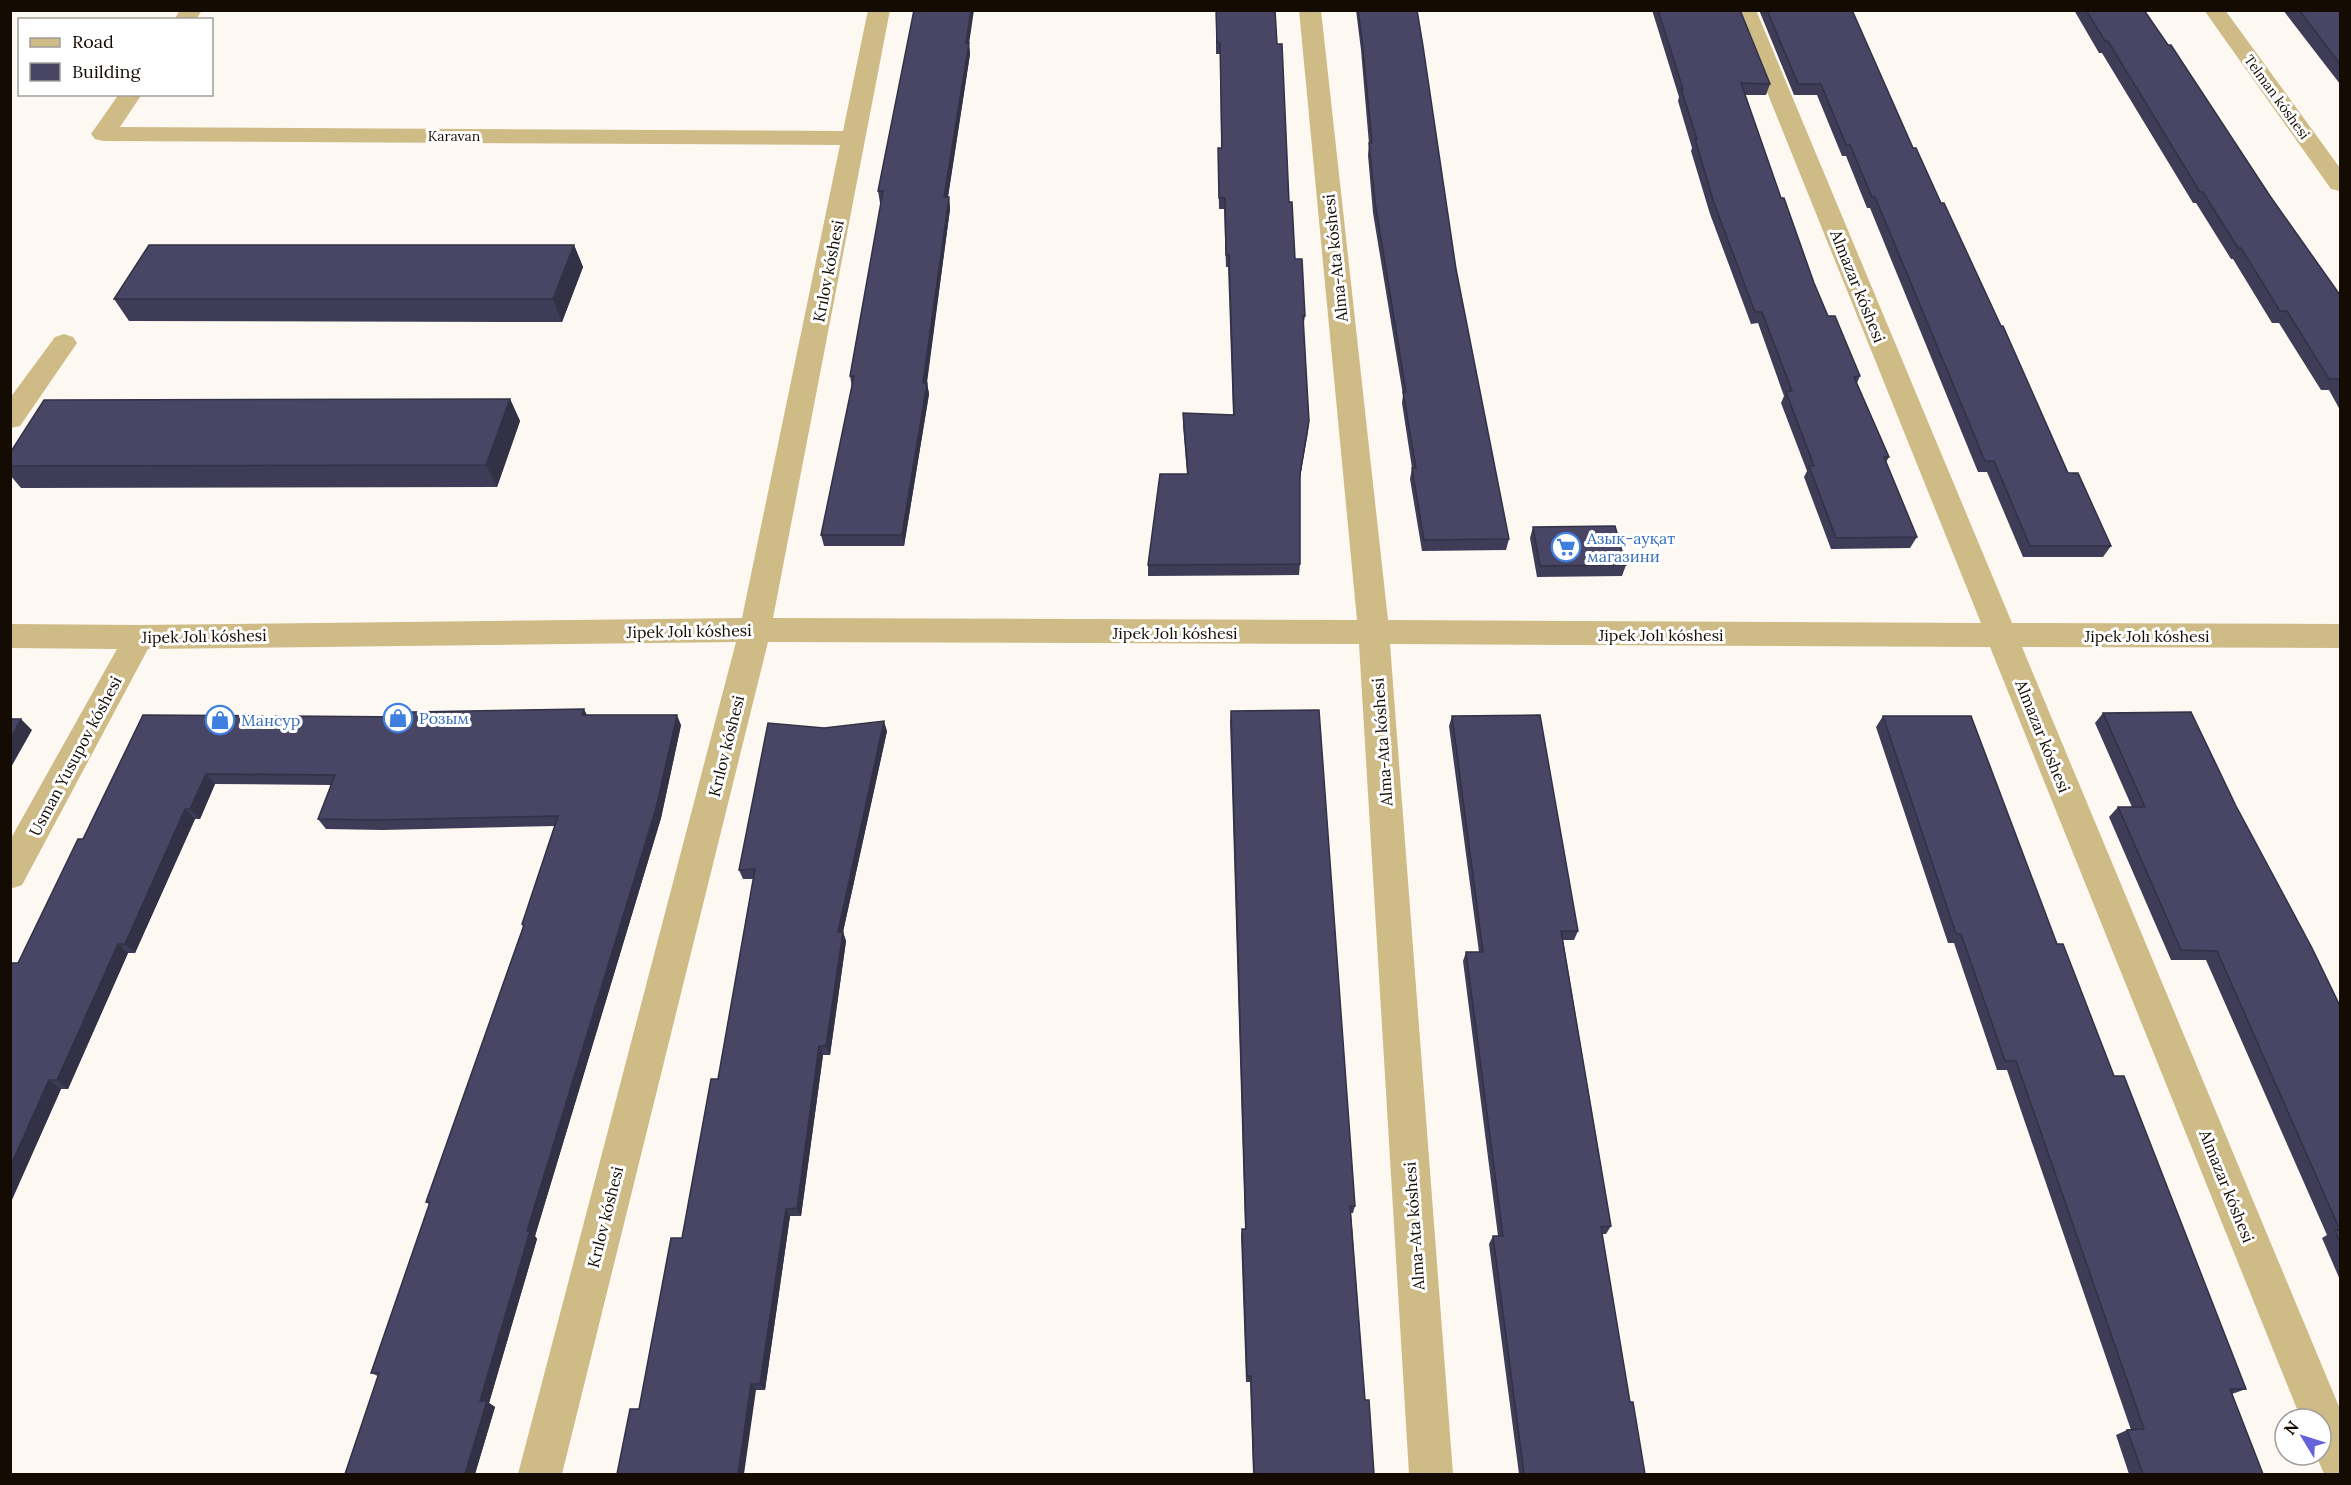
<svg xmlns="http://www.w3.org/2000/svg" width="2351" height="1485" font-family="Lora,serif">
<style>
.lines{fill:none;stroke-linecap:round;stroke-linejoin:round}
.minor{fill:#cebb86;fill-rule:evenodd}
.wall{fill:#3e3c56}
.shaded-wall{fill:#323146}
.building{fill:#484664;stroke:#323146;stroke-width:1.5}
.labels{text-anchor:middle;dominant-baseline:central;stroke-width:6;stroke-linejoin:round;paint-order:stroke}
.far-street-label{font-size:14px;fill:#140c03;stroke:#fff}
.street-label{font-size:16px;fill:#140c03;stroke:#fff}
.shop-label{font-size:16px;fill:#366cbe;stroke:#fff;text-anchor:start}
</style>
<rect width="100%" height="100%" fill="#fdf8f2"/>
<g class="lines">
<path class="minor" d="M180,10H202L196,20H174Z
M868,10H890L773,618L1357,620L1299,10H1321L1388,620L1981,623L1734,10H1756L2012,623L2340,624V648L2022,647L2340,1409V1474H2324L2316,1455H2321V1419H2301L1990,647L1390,644L1453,1474H1409L1359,644L768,642L562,1474H518L736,642L148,649L22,885L10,889V840L117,649L10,648V624L139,625L742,618L840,145L103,141L95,139L91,134L119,94H142L120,127L843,131Z
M2204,10H2225L2340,168V191L2331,189Z
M64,334L73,337L77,343L20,426L10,428V398L55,337Z"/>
</g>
<path class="wall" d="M1216,10L1289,202L1295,259L1305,316L1303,328L1309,421L1300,478V564L1299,575L1148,576V565L1187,474L1183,425V413L1233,415L1228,267H1226L1224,209H1219L1218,148H1221L1220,54H1216Z
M1356,10H1417L1456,269L1509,539L1506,550L1422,551L1410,479L1412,468L1402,403L1403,395L1373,213L1368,155L1369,144L1361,50Z
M1652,10H1740L1770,84L1766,95H1745L1781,198L1814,283L1828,316L1860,376L1857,383L1889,457L1886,462L1917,537L1910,548L1831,549L1804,477L1807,471L1781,403L1784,396L1758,323L1751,324L1710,214L1691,151L1692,148L1678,101L1679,97Z
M1759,10H1852L1913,148L1941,203L2068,473L2111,546L2103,557H2023L1987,472H1978L1870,208H1867L1846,156H1842L1817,95H1794Z
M2074,10H2144L2270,196L2340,295V410L2329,390H2321L2279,323H2272L2233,259H2231L2196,203H2193L2102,53H2099Z
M2283,10H2340V84Z
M969,44L970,54L948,197H949L950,209L927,383L929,394L904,546H824L821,535L852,387L850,376L881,203H880L878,191Z
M574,245L583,267L562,322L129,321L114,299Z
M510,399L520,421L497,487L21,488L10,475V453Z
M1533,527L1626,565L1622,576L1537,577L1530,538Z
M1231,711L1355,1206L1353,1213H1351L1365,1400L1374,1474H1253L1250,1382H1246L1241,1236L1242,1229H1245L1230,721Z
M2103,713L2236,806L2340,1006V1280L2322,1238L2327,1235L2206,960H2171L2109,817L2118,807H2132L2095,723Z
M143,715L410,717L587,715L681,725L661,818L535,1236L537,1239L489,1403L495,1407L475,1474H345L378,1376L371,1373L430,1205L426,1202L523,927L522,924L555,826L383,830L326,829L318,819L331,785L215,784L200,819H195L135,953H128L68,1089H61L10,1204L18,963L83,839Z
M1452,716L1578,931L1574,940H1563L1611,1226L1606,1234H1602L1630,1402L1645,1474H1519L1489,1244L1493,1236H1498L1463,961L1466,952H1479L1449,726Z
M1883,716L2057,944L2246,1389L2232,1394L2263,1474H2129L2116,1435L2127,1430H2131L2007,1070H1997L1954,943H1948L1876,727Z
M824,728L887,731L843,932L846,941L830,1055H823L801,1216H790L765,1390H756L639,1409L682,1238L718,1079L754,879H743L739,870Z"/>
<path class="shaded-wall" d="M971,10H974L969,44L970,54L946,209L944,197Z
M949,197L950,209L925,394L923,383Z
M574,245L583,267L562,322L553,299Z
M927,383L929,394L904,546L902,535Z
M510,399L520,421L497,487L486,465Z
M1309,421L1308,432L1299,484L1300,473Z
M584,709L589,719L582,715Z
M677,715L681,725L661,818L535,1236L537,1239L489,1403L495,1407L475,1474H465L480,1401L527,1231Z
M21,719L32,730L10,769V739Z
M884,721L887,731L843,932L846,941L830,1055L826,1046L838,932Z
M206,774L215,784L200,819L190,809Z
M185,809L195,819L135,953L125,944Z
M118,944L128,953L68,1089L57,1080Z
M819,1046L823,1055L801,1216L797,1208Z
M49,1080L61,1089L10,1204V1167Z
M786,1209L790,1216L765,1390L760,1384Z
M751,1384L756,1390L744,1474H738Z"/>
<path class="building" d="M914,10H971L966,43H969L944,197H949L923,383H927L902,535H821L854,376H850L883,191H878Z
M1216,10H1275L1277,44H1282L1289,202H1292L1295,259H1302L1305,316H1303L1309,421L1300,473V564L1148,565L1160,474H1188L1183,413L1234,415L1229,255H1226L1225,198H1219L1218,148H1222L1220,43H1217Z
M1358,10H1417L1423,46L1456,269L1509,539L1424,540L1412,468H1416L1403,392H1406L1375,202L1369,143H1372L1362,39Z
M1658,10H1740L1770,84L1741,83L1781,198H1784L1814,283L1828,316H1835L1860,376L1854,377L1889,457H1884L1917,537L1836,538L1809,466H1814L1786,392L1792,391L1762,312H1755L1714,203L1695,139H1697L1681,89H1683Z
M1767,10H1852L1913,148H1916L1941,203H1944L2001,326H2003L2068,473H2078L2111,546H2030L1994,461H1985L1875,197H1872L1850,145H1846L1821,84H1798Z
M2086,10H2144L2168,45H2171L2270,196L2340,295V384L2338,379H2329L2287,311H2280L2241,248H2238L2203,192H2200L2108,41H2105Z
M2299,10H2340V64Z
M149,245H574L553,299H114Z
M510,399L486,465L10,466V453L44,400Z
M1615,526L1626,565L1540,566L1533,527Z
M584,709L582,715H677L656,808L527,1231H530L480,1401H487L465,1474H345L379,1373H371L430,1202H426L524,925L522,924L558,816L376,820L318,819L335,775L206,774L190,809H185L125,944H118L57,1080H49L10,1167V963H18L78,839H83L143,715L410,717L412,712Z
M1319,710L1355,1206H1350L1365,1400H1369L1374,1474H1254L1251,1376H1247L1242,1229H1246L1231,711Z
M2191,712L2236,806L2312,948L2340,1006V1230L2217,951L2181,950L2118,807H2145L2103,713Z
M1540,715L1578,931H1561L1611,1226L1601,1227L1630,1402H1633L1645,1474H1524L1493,1236H1503L1466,952H1483L1452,716Z
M1883,716H1971L2057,944H2063L2114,1076H2124L2246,1389H2230L2263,1474H2143L2127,1430L2144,1429L2016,1061H2005L1961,934H1956Z
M10,719H21L10,739Z
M884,721L838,932H843L826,1046H819L797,1208L786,1209L760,1384H751L738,1474H617L630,1409H639L671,1238H682L711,1079H718L755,869L739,870L768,723L824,728Z
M2335,1230H2340V1243Z"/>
<defs>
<g id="supermarket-ring" transform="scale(1.5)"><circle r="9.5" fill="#fff" stroke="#3f7fe0" stroke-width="1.5"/><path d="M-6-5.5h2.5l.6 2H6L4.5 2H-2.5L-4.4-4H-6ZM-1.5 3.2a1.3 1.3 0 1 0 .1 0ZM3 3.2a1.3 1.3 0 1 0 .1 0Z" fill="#3f7fe0"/></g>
<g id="shop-ring" transform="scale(1.5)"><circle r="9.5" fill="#fff" stroke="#3f7fe0" stroke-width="1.5"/><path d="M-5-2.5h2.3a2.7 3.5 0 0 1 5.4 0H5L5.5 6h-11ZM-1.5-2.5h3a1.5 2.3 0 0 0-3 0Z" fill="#3f7fe0"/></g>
</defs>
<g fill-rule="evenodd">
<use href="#supermarket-ring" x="1566" y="547"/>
<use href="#shop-ring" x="398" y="718"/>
<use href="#shop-ring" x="220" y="720"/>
</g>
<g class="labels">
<g class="far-street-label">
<text transform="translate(2277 97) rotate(54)">Telman kóshesi</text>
<text x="454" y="136">Karavan</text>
</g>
<g class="street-label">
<text transform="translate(1335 258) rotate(-96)">Alma-Ata kóshesi</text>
<text transform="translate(828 271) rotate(-79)">Krılov kóshesi</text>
<text transform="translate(1858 286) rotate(68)">Almazar kóshesi</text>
<text transform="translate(689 631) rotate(-1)">Jipek Jolı kóshesi</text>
<text x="1175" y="633">Jipek Jolı kóshesi</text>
<text x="1661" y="635">Jipek Jolı kóshesi</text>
<text transform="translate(204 636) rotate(-1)">Jipek Jolı kóshesi</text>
<text x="2147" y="636">Jipek Jolı kóshesi</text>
<text transform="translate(2043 736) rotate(68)">Almazar kóshesi</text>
<text transform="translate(1382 742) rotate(-94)">Alma-Ata kóshesi</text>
<text transform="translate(726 746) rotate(-76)">Krılov kóshesi</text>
<text transform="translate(75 756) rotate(-62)">Usman Yusupov kóshesi</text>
<text transform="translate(2227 1186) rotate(68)">Almazar kóshesi</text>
<text transform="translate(605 1217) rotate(-76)">Krılov kóshesi</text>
<text transform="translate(1414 1226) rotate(-94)">Alma-Ata kóshesi</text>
</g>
<g class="shop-label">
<text x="1587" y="538">Азық-ауқат<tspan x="1587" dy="18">магазини</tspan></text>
<text x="419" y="718">Розым</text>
<text x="241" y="720">Мансур</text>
</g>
</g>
<rect width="2351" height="1485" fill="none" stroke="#140c03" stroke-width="24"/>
<rect x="18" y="18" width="195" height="78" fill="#ffffff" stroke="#a19e9a" stroke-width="1.5"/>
<rect x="30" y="38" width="30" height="9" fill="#cebb86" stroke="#a19e9a" stroke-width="1.5"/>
<text x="72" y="48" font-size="18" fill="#140c03">Road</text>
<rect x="30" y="63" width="30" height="18" fill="#484664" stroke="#a19e9a" stroke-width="1.5"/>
<text x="72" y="78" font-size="18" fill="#140c03">Building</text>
<g transform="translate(2303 1437) rotate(308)"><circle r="28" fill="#ffffff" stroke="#a19e9a" stroke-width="1.5"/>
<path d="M0-4.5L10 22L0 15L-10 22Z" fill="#6662db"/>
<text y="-9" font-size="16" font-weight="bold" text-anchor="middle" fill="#140c03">N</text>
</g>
</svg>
